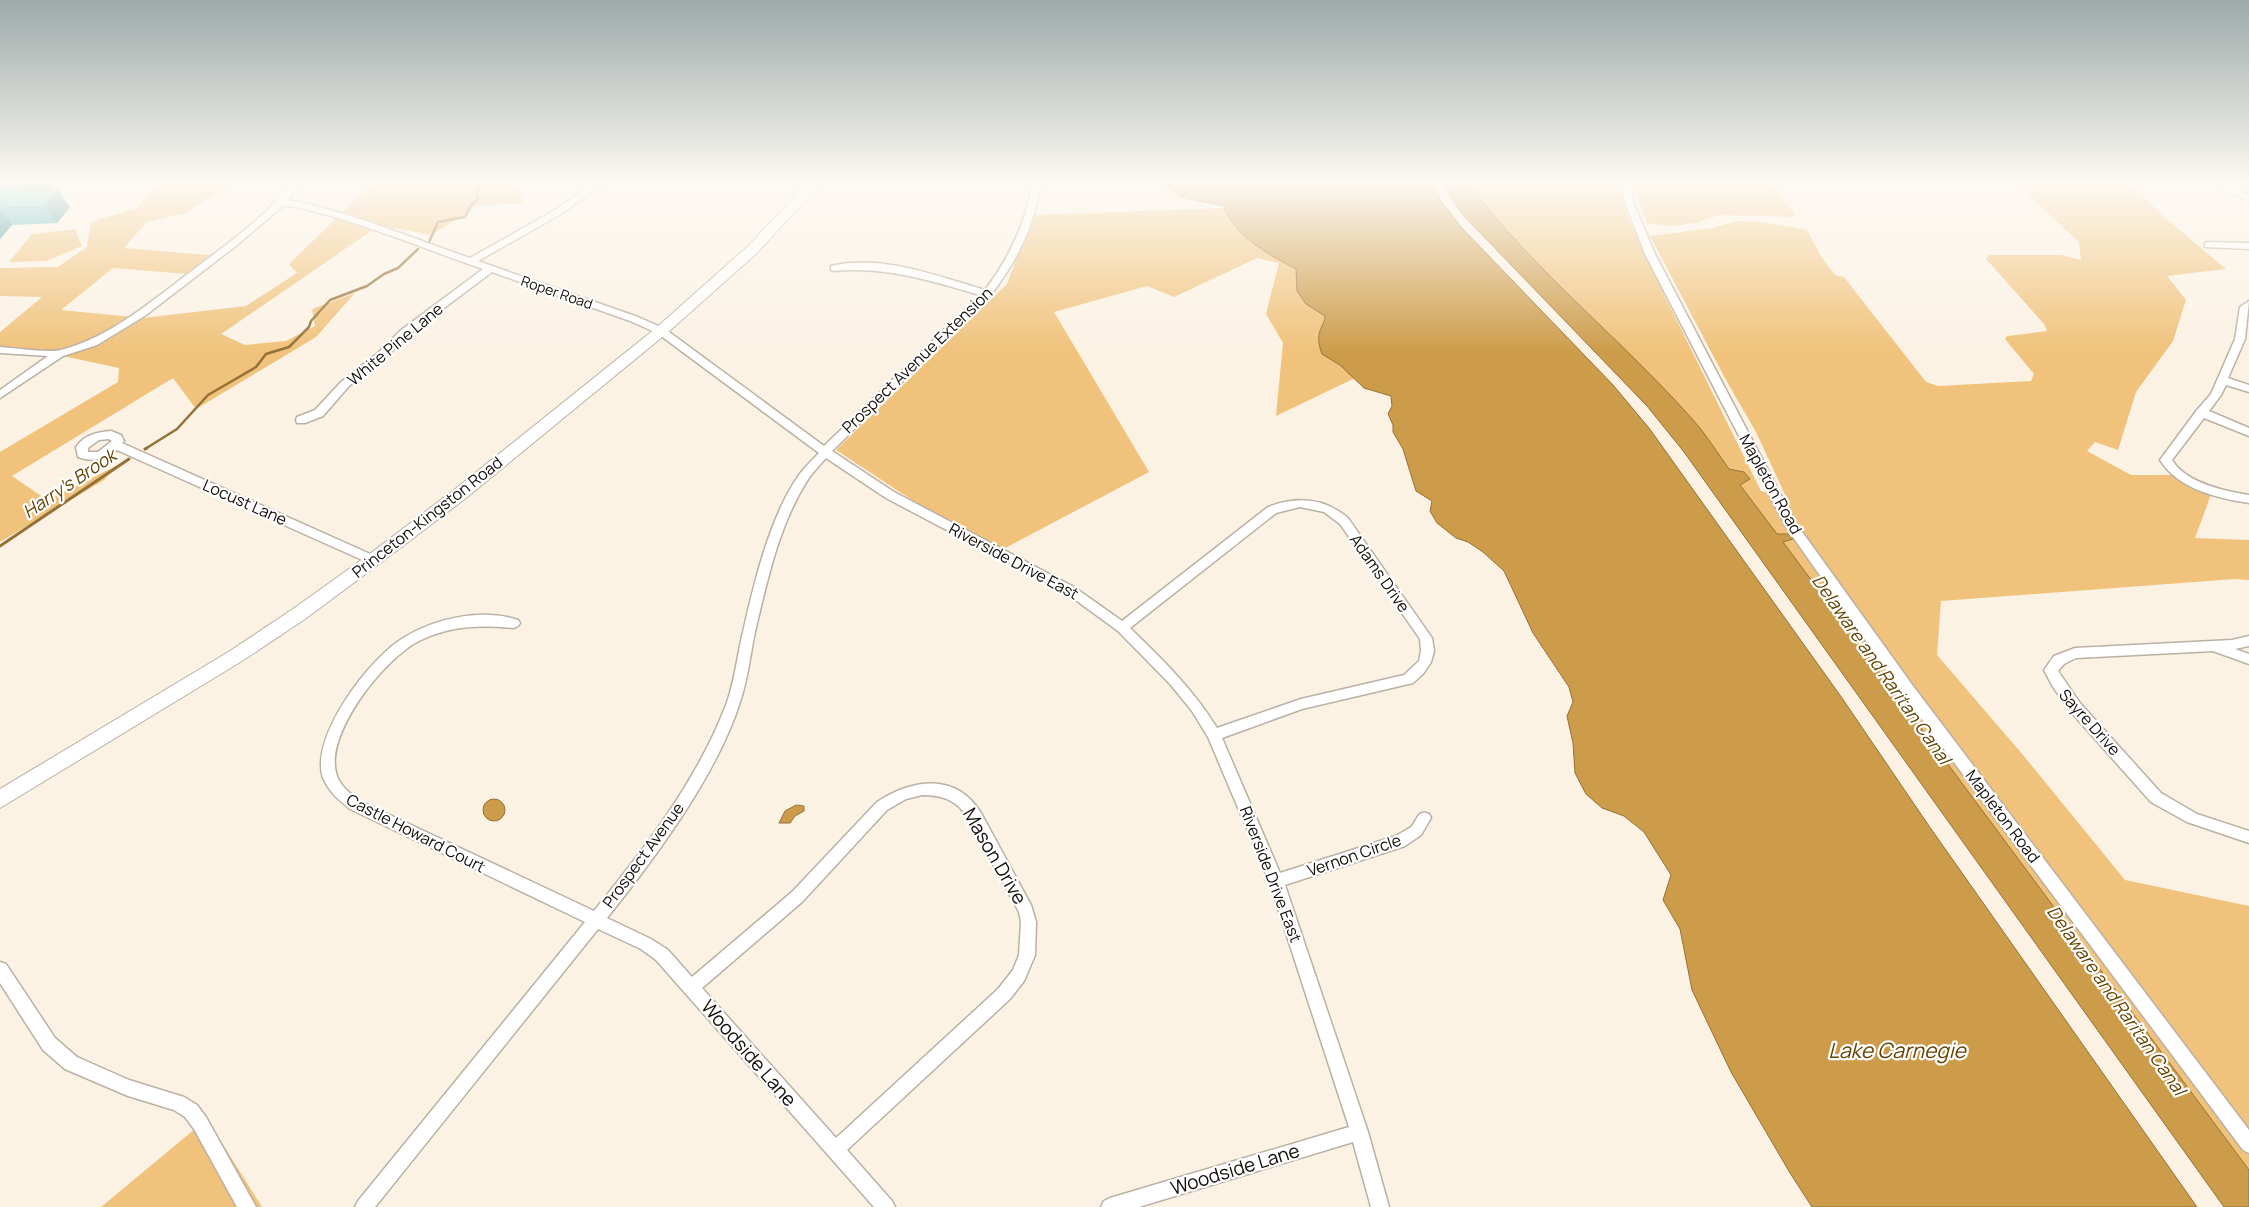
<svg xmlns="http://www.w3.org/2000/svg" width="2249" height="1207" font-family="Manrope,sans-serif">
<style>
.green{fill:#f0c27b}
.water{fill:#cd9c4a;stroke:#947136}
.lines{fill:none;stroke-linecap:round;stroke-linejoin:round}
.stream-far1{stroke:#947136;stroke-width:2.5}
.stream{stroke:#947136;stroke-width:3}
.minor-casing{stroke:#bab1a4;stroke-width:3}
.secondary-casing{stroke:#bab1a4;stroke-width:2}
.minor{fill:#fff;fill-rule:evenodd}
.secondary{fill:#fff;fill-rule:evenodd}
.wall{fill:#42b5c1}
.shaded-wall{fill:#36939d}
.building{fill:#4dd2e0;stroke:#36939d}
.labels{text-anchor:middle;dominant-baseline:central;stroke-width:4.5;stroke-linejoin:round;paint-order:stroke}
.far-street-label{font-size:14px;fill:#100d09;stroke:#fff}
.street-label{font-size:16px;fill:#100d09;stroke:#fff}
.water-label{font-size:18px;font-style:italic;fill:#644300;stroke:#fff}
.near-street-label{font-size:19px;fill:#100d09;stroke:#fff}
.near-water-label{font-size:21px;font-style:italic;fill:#644300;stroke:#fff}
</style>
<rect width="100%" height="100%" fill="#fbf2e4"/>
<path class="green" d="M158,183H235L183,214L147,222L124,248L220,256L199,275L113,268L61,310L143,318L246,306L297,273L289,264L373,183H518L523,204L479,205L431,235L380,225L221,334L245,345L286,341L315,326L312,309L355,293L316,337L196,409L173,378L12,476L47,500L118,465L104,480L0,542V452L118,382L119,368L63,356L0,350V332L42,297L0,296V268L58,267L87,247L91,222L137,208Z
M1468,183H1619L1624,206L1642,250L1761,491L1787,499L1756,432L1726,380L1650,236L1712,228L1737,221L1762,222L1807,230L1822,258L1835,275L1844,277L1926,382L1938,386L2031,381L2034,374L2005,339L2007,336L2047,331L2044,324L1986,259L1989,255H2061L2081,260L2079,242L2015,183H2131L2162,215L2226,269L2167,276L2186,300L2173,341L2136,392L2118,450L2095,442L2087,451L2131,475H2180L2213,489L2195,538L2249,540V580L2234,579L1941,601L1937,655L2023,755L2125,880L2249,906V1170L1782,541L1792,539L1777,535L1740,485L1749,479L1744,472L1729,469C1719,455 1710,441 1700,429C1627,343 1535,273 1468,183Z
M1633,183H1772L1796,217L1720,215L1695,223L1672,226L1647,223Z
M1225,208C1230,233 1275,257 1296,269L1306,304L1325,316C1325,322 1321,326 1319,332C1318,340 1320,347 1322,354L1340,365L1355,378L1276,416L1283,343L1266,314L1279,263L1257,258L1174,297L1147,286L1054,312L1149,472L994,554L836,450L1007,284L1033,215Z
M75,229L82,246L46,261L9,262L32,234Z
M207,1119L262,1207H101Z"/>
<path class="water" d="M1163,183H1432L1441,201L1461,227L1613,385L1649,428L1842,698L1929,826L2197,1207H1812L1790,1173L1731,1072L1692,990L1680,929L1663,900L1671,875L1644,832L1624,816L1602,808L1586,794L1575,773L1573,743L1567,716L1573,702L1569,687L1533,633L1504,571L1483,552L1468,542L1456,538L1437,523L1430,511L1432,501L1416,491L1403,449L1393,432V425L1388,414L1392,406L1391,396L1364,388L1340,365L1322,354C1319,346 1317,336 1321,328C1323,323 1325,321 1325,316L1306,304L1297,291L1296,269C1270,255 1233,236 1224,206L1180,197Z
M1441,183H1468C1535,273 1627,343 1700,428C1710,441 1719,455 1729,469L1744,472L1750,479L1740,485L1777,534H1788L1793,539L1783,542L2249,1170V1207H2224L1684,452L1647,406L1463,215Z
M483 810a11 11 0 1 1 22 0a11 11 0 1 1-22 0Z
M796,805L804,806V811L795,816L790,823H779L785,811Z"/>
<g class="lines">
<path class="stream-far1" d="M429,242L438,222L465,217L471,205L478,199L476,194L482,183
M145,449L177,429L208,395L256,367L266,354L289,347L309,327L311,321L330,300L367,286L384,274L398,268L418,249"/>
<path class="stream" d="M145,449L147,448
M0,546L129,459"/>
<g class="minor-casing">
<path id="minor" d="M290,183H299L288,200C349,211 411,238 470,258L555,210L594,183H605L561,214L478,261L638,317L665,329L824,446L980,295C932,281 885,266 834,271L831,270V266C881,254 937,276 985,290C1010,257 1025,224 1033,183H1041C1034,227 1017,261 990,296L832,451L894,492L1074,587L1122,621L1268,507C1297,496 1324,498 1348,518L1432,638L1434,651L1431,662L1423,674L1413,683L1302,709L1222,738L1280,873L1396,836C1400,833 1407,830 1411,827C1418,820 1417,809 1429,814L1431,818L1421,835L1405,846L1285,885L1368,1132L1389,1207H1371L1353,1142L1139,1207H1101L1104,1201L1110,1198L1349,1127L1269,881L1208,737L1192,711L1170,684L1118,631L1066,593L886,498L826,458C820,465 812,473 807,481C779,525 767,581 755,632C750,655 748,679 740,702C717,775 655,858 607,918L651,939L668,950L692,977L792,892L877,802C912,779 956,772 981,813L1031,905L1036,922L1035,955L1024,981L1010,999L847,1150L892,1201L895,1207H874L656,960L641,949L598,929L375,1207H355L358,1201L585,922L350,809C339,800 329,792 323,778C309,737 371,656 405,637C436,618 483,608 518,620L520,623L518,626L514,628C481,625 452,625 421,640C386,656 322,735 337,776C341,787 351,794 360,801L594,911C644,849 697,781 726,705C735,681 737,656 743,632C754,583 770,516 799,475C805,467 812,460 819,453L657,333L630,321L492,272L408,335L386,357L349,386L323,416L305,423H297L296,420L297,417L315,410L341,382L378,353L400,331L483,269C421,248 348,216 284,205L237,245L146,315L97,345L63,356L0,398V390L48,356L0,353V347C15,348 48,353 61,350C112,337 155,298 197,267C229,242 267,217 290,183ZM1300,507L1324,512L1340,524L1420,639L1421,651L1419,661L1404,675L1301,699L1217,728C1193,689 1163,660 1130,628L1276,513ZM922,795C942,795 957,800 968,818L1019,912L1021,922L1019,955L1013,970L998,989L836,1138L702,988L802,902L887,810L906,799Z
M1621,183H1630L1633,202L1655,254L1795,522L1913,686L2249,1130V1153L2243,1150L1903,694L1786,527L1645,254L1625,202Z
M2212,183H2224L2249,195V201Z
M2208,242L2249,243V249L2205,247V243Z
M2249,301L2245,339L2228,378L2249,385V392L2226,385L2221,395L2209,411L2249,428V436L2204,418L2172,460C2186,483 2224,491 2249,495V503C2217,498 2178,489 2160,460L2197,410L2211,394L2235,339L2240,307Z
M111,431L121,435L124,441L122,443L377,557L379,560L377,563H369L117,450C106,460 92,462 78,457L76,447C84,435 97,432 111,431ZM109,439L112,441L98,452H88V448L99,440Z
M2249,636V646L2235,649L2249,654V664L2213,651L2076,658L2064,664L2058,671L2080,703L2161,793L2197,814L2249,831V843L2187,822L2151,802L2070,711L2053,687L2044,670L2054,656L2075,648L2232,640Z
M0,962L6,964L55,1038L77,1057L129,1080L184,1097L197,1105L206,1117L256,1207H237L194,1129L185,1117L174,1110L128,1096L65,1069L43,1050L0,983Z"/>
</g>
<g class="secondary-casing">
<path id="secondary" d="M808,183H821L757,253L666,334L466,498L379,564L305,619L242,661L0,808V789L230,651L293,609L367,556L454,490L656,328L747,247Z"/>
</g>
<use href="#minor" class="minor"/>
<use href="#secondary" class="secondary"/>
</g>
<path class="wall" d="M0,183H54V184L49,191L70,207L57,223L12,225L0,239Z
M2242,183H2249V188H2248Z"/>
<path class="shaded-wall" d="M30,183H54V184L36,207L23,192Z
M58,190L70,207L57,223L44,207Z
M0,209L12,225L0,239Z"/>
<path class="building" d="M0,183H30L23,192L58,190L44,207L0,208Z"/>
<linearGradient id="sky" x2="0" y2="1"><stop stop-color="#9daaa9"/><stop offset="0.52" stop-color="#fdf9f3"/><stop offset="1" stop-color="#fdf9f3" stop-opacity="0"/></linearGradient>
<rect width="2249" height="352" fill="url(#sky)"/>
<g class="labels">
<g class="far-street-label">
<text transform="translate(557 292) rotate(19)">Roper Road</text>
</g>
<g class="street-label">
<text transform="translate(395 344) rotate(-40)">White Pine Lane</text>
<text transform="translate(917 360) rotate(-44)">Prospect Avenue Extension</text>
<text transform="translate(1771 484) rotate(61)">Mapleton Road</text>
<text transform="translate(245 502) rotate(24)">Locust Lane</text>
<text transform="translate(427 517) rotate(-38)">Princeton-Kingston Road</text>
<text transform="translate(1014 561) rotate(28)">Riverside Drive East</text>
<text transform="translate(1380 573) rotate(55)">Adams Drive</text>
<text transform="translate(2090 722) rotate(48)">Sayre Drive</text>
<text transform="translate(2003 816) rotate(53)">Mapleton Road</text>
<text transform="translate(416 833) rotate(27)">Castle Howard Court</text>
<text transform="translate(643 855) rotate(-54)">Prospect Avenue</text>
<text transform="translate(1354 855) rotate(-19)">Vernon Circle</text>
<text transform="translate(1271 874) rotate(69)">Riverside Drive East</text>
</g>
<g class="water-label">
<text transform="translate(69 483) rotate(-34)">Harry's Brook</text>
<text transform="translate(1882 669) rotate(55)">Delaware and Raritan Canal</text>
<text transform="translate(2117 1000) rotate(55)">Delaware and Raritan Canal</text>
</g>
<g class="near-street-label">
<text transform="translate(995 856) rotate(60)">Mason Drive</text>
<text transform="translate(749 1053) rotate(49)">Woodside Lane</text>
<text transform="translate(1235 1169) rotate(-17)">Woodside Lane</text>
</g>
<g class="near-water-label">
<text x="1897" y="1050">Lake Carnegie</text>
</g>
</g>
</svg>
